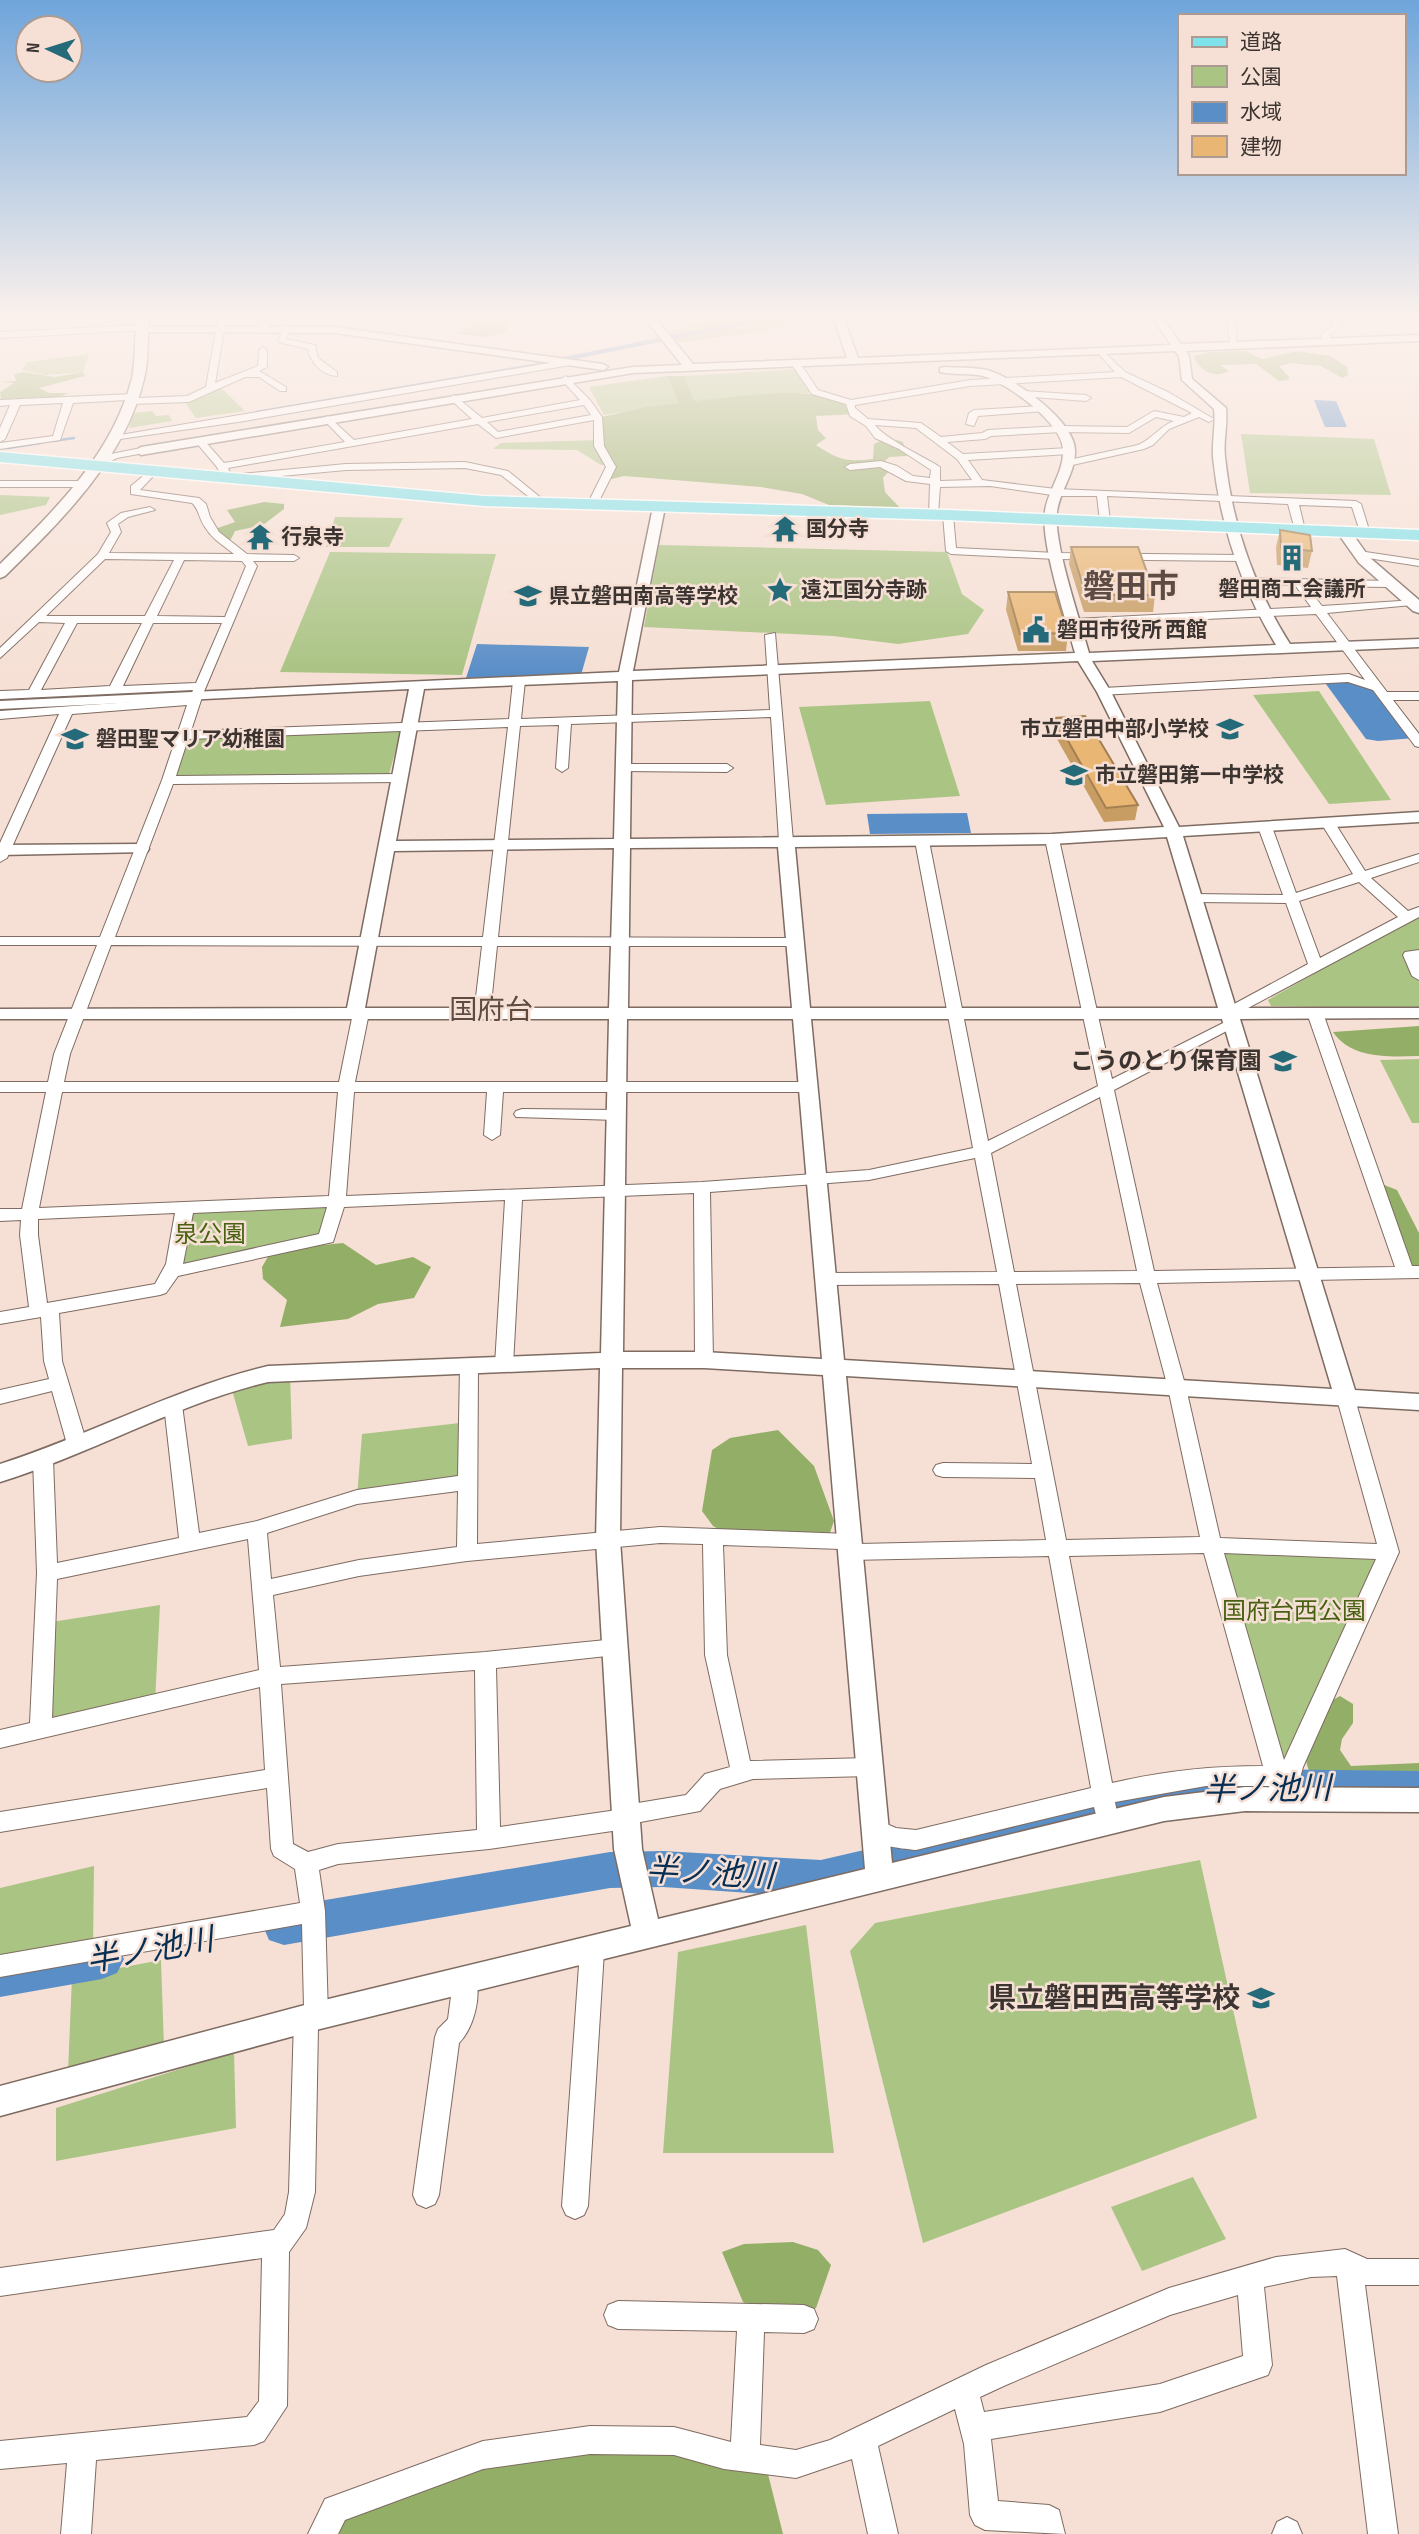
<svg xmlns="http://www.w3.org/2000/svg" width="1419" height="2534" font-family="'Sofia Sans Condensed','Noto Sans JP',sans-serif">
<style>
.green{fill:#aac484}
.forest{fill:#93af67}
.water{fill:#5a8ec7}
.lines{fill:none;stroke-linecap:round;stroke-linejoin:round}
.stream{stroke:#5a8ec7;stroke-width:2.5}
.river{fill:#5a8ec7;fill-rule:evenodd}
.minor-casing{stroke:#7e6b61;stroke-width:2}
.tertiary-casing{stroke:#7e6b61;stroke-width:3}
.secondary-casing{stroke:#7e6b61;stroke-width:3}
.primary-casing{stroke:#fff;stroke-width:3}
.minor{fill:#fff;fill-rule:evenodd}
.tertiary{fill:#fff;fill-rule:evenodd}
.secondary{fill:#fff;fill-rule:evenodd}
.primary{fill:#7ee2eb;fill-rule:evenodd}
.wall{fill:#c89d64}
.building{fill:#e9b674;stroke:#a37f51;stroke-width:2}
.labels{text-anchor:middle;dominant-baseline:central;stroke-width:5;stroke-linejoin:round;paint-order:stroke}
.far-poi-label{font-size:21px;font-weight:bold;fill:#3c3430;stroke:#f6e0d5;text-anchor:start}
.poi-label{font-size:24px;font-weight:bold;fill:#3c3430;stroke:#f6e0d5;text-anchor:end}
.park-label{font-size:24px;fill:#476012;stroke:#f6e0d5}
.quarter-label{font-size:28px;fill:#5e4c43;stroke:#f6e0d5}
.near-poi-label{font-size:28px;font-weight:bold;fill:#3c3430;stroke:#f6e0d5;text-anchor:end}
.far-town-label{font-size:32px;font-weight:bold;fill:#5e4c43;stroke:#f6e0d5}
.near-water-label{font-size:32px;font-style:italic;fill:#072f54;stroke:#f6e0d5}
</style>
<rect width="100%" height="100%" fill="#f6e0d5"/>
<path class="green" d="M714,319H811L776,329L678,343L669,331Z
M89,354L83,372L46,375L22,370L27,362Z
M797,369L812,393L694,401L684,376Z
M667,376L680,403L604,415L589,387Z
M219,386L245,411L196,418L186,404Z
M152,411L156,416L169,415L172,421L129,428L133,413Z
M1241,434L1374,439L1391,495L1250,493Z
M597,440L609,465H601L577,450L493,449L501,443Z
M0,495L50,497L46,505L0,515Z
M335,517L403,518L389,547H326Z
M659,545L947,552L962,594L984,610L968,634L898,644L833,636L644,627Z
M330,552L496,554L462,675L280,672Z
M1319,691L1391,800L1329,804L1253,695Z
M930,701L960,796L826,805L799,707Z
M398,730L401,732L389,774L385,776L178,777L173,775L187,739Z
M1419,914V952L1408,957L1419,982V1009L1271,1006L1268,1000Z
M1419,1059V1123H1412L1380,1060Z
M327,1201V1238L172,1272L185,1207Z
M290,1372L292,1439L248,1446L230,1383Z
M460,1423L467,1482L357,1497L362,1434Z
M1230,1552L1374,1555L1381,1560L1289,1762L1275,1760L1220,1558Z
M160,1605L155,1702L41,1729L45,1623Z
M1200,1860L1257,2118L923,2243L850,1951L875,1923Z
M94,1866L93,1950L0,1963V1888Z
M806,1925L834,2153H663L678,1952Z
M161,1960L164,2048L68,2072L72,1977Z
M234,2052L236,2128L56,2161V2108Z
M1193,2177L1226,2239L1142,2271L1111,2207Z"/>
<path class="forest" d="M458,319H500L507,324L506,332L487,337L454,333L475,325L469,320L458,322Z
M1246,351L1262,359L1298,351L1330,356L1347,367L1348,375L1342,378L1321,366L1292,363L1279,366L1290,378L1287,380L1279,381L1256,364L1220,365L1229,371C1212,379 1201,371 1193,356L1210,352Z
M24,372L54,377L83,372L85,376L39,388L49,393H69L57,398L1,399L0,392L14,383L0,382L16,381L14,374Z
M667,376H684L694,401C735,398 833,379 859,414L816,416L818,430L826,438L816,445C839,460 845,462 873,459L874,444C885,438 892,438 903,442L907,456L889,457L885,461L890,470L883,478L885,492L900,508L829,505L802,494L761,487L624,476L604,481L608,468L596,442L597,418L647,407L679,403Z
M264,502L284,504V509L263,525L235,531L230,541L215,529L235,522L227,510Z
M1419,1026V1056C1389,1057 1351,1059 1333,1032Z
M1374,1181L1397,1190L1419,1233V1269H1409Z
M343,1243L376,1265L413,1257L431,1267L414,1298L378,1304L348,1319L280,1327L287,1300L263,1279L262,1267L272,1250Z
M778,1430L814,1466L834,1521L827,1541L730,1536L713,1526L702,1511L712,1450L730,1438Z
M1340,1696L1353,1704V1723L1342,1739L1340,1750L1351,1766L1419,1763V1807C1399,1805 1354,1806 1337,1799C1303,1785 1295,1740 1317,1711C1322,1705 1333,1700 1340,1696Z
M793,2242L818,2250L831,2265L816,2308L777,2319L743,2302L722,2252L744,2244Z
M590,2440L765,2462L783,2534H322L335,2509Z"/>
<path class="water" d="M753,319H775L575,359L563,357Z
M544,362L553,363L256,415L255,411Z
M1314,400L1336,401L1347,427H1325Z
M477,644L589,647L581,675L466,678Z
M1345,679L1369,685L1415,738L1378,741L1366,739L1323,680Z
M967,813L971,833L870,834L867,814Z"/>
<g class="lines">
<path class="stream" d="M53,441L74,438
M8,448L40,443"/>
<path class="river" d="M1238,1769L1419,1771V1805L1238,1803L1196,1807L821,1898L663,1887L610,1888L284,1945L269,1940L263,1926L269,1912L284,1907L610,1852L663,1851L821,1860L1196,1773Z
M102,1939L117,1945L124,1959L117,1973L102,1979L0,1997V1957Z"/>
<g class="minor-casing">
<path id="minor" d="M218,319H226L215,383L258,366L259,350L263,347L267,350V367L259,371L286,387V391H280L259,377H245L189,402L131,404L127,400L73,403L60,440L0,449V443L53,436L63,403L20,405L5,439L0,442V428L10,405L0,406V400L133,394L137,398L187,396L206,387Z
M255,319H264L271,328L264,330Z
M1227,319H1235L1237,347L1230,345Z
M1330,319H1339L1343,326L1329,336L1332,341L1328,344L1320,335L1334,325Z
M142,325L145,330L0,338V332Z
M287,325L291,328L286,339L315,345L318,358L337,372V376C323,376 310,362 308,349L278,342L283,328Z
M1100,348L1125,372L1168,392L1214,419L1209,422L1199,417L1169,429L1153,445L1144,449L1068,466L1063,463L1064,461L1138,445C1152,439 1160,426 1174,421L1156,417L1129,433L1061,432L991,436L985,439L947,442L963,454L1069,448L1074,451L1069,454L968,460L982,480L1056,489L1356,501L1361,504L1370,533L1361,535L1352,507L1299,505L1305,530L1300,533L1295,530L1288,504L1107,496L1110,521L1105,524L1100,521L1097,496H1059L990,486L940,487L938,514L929,516L930,484L906,481L880,467L850,470L845,467L850,464L881,461L897,466L913,476L930,478L931,470L899,449L875,438L866,426L850,416L846,404L812,394L792,365L800,363L818,390L851,400L970,380L1115,372L1096,351ZM1121,377L1192,413L1184,417L1154,411L1127,427L1061,426L988,430L982,433L941,437L921,423L868,419L855,408V405L970,386ZM875,425L916,428L957,459L972,480L940,481V467C924,457 884,438 875,425Z
M567,360L570,361V365L238,422L113,440L108,437Z
M566,376L590,400L602,417L604,446L616,467L597,505L592,508L587,505L606,467L594,446V420L496,438L478,424L228,468L231,475L346,464L465,462L508,471L546,502V506L542,507L501,475L465,468L346,470L227,481L223,480L217,467L195,441L203,439L224,463L345,442L323,419L328,416L354,440L472,419L451,400L449,398L454,395L482,418L580,400L561,379ZM584,405L591,415L498,432L487,422Z
M1023,391L1086,395L1091,398L1086,401L1020,396V392Z
M1042,406L1047,409L1045,411L978,416L974,426L966,424L969,413L974,410Z
M141,448L146,451L144,453L117,458L97,468L92,465L111,454Z
M154,467L159,470L140,490L199,498L206,504L210,517L219,532L247,554L294,555L299,558L294,561H253L257,566L203,694L191,731L509,719L513,681L519,677L525,681L521,719L770,710L765,635L775,633L793,841L791,844L786,845L779,841L771,717L571,724L568,768L562,772L556,768L559,725L520,726L498,937L795,938L802,942L795,946H497L490,1014L482,1019L474,1014L482,946L111,945L70,1054L64,1082H339L353,1013L361,1008L369,1013L355,1082H808L816,1087L808,1092H503L500,1135L492,1140L484,1135L487,1092H354L346,1196L702,1182L869,1170L973,1148L915,841L922,837L929,841L988,1141L1098,1086L1045,839L1052,835L1059,839L1112,1079L1227,1021H1237L1240,1024L1114,1090L1154,1271L1395,1267L1307,1013L1315,1008L1323,1013L1412,1266H1419V1278L1157,1283L1186,1388L1220,1538L1377,1544L1337,1399L1339,1394H1353L1355,1399L1399,1552L1303,1767L1292,1807L1284,1810L1276,1807L1269,1786H1206L1115,1802L1119,1823L1116,1830L1108,1833L1100,1830L1094,1807L916,1850C899,1848 872,1847 864,1829L867,1822L875,1819L896,1828L916,1830L1091,1788L1049,1556L850,1560L843,1558L841,1549L723,1545L727,1655L750,1761L869,1758L877,1760L880,1767L877,1774L869,1776L753,1779L720,1789L700,1811L635,1823L626,1829L489,1849L338,1864L319,1870L325,1911L328,2016L325,2024L318,2027L315,2192L306,2228L289,2252L287,2406L264,2441L254,2445L96,2460L91,2534H61L67,2463L0,2469V2441L247,2417L259,2401L262,2258L0,2296V2268L274,2230L285,2214L289,2192L294,2019L297,2011L304,2008L302,1924L0,1977V1955L300,1903L295,1869L274,1856L271,1849L267,1788L0,1832V1812L265,1770L260,1687L0,1748V1730L30,1723L37,1573L33,1459L36,1454H50L53,1459L57,1563L179,1538L164,1405L166,1400H180L182,1405L199,1533L257,1521L357,1490L458,1476L460,1366L462,1361H476L478,1366L477,1544L660,1527L849,1534L856,1537L858,1544L1046,1540L1035,1478L943,1477L936,1475L933,1470L936,1465L943,1463L1032,1464L999,1284L826,1285L817,1279L826,1273L997,1272L975,1158L869,1180L710,1192L713,1360L710,1365H698L695,1360L694,1193L522,1200L513,1365L511,1370H497L495,1365L505,1200L344,1207L333,1242L178,1276L166,1293L160,1295L59,1313L62,1361L87,1444L84,1449H70L67,1444L52,1391L0,1404V1390L49,1379L44,1361L41,1317L0,1324V1312L29,1307L20,1235L21,1220L0,1221V1209H22L46,1092H0V1082H48L54,1054L97,945H0V937H100L162,780L187,705L72,714L7,858L0,862V843L59,714L0,719V711L190,698L193,690L0,699V691L29,690L65,623L39,622L0,658V648L98,554L111,532L107,523L121,513L150,507L155,510L128,517L118,524L121,532L109,553L234,554C224,546 212,539 205,527C199,519 199,509 192,503L131,494V486ZM105,559L174,560L145,616H46ZM184,560L242,561L246,566L225,617L157,616ZM77,623H142L110,686L41,690ZM153,623H222L196,683L123,686ZM508,727L483,937H115L173,784L401,782L407,778L401,774L176,776L188,739ZM62,1092H338L329,1196L39,1208ZM1100,1097L1137,1271L1014,1272L991,1153ZM327,1207L319,1234L183,1264L193,1213ZM175,1213L166,1264L155,1284L47,1303L38,1235V1219ZM1140,1283L1168,1388L1200,1537L1066,1540L1016,1284ZM458,1491L457,1547L359,1560L271,1579L267,1533L357,1504ZM248,1539L259,1670L52,1718L57,1579ZM660,1543L703,1544L705,1655L730,1767L705,1774L686,1795L626,1805L617,1810L500,1827L496,1668L616,1655L623,1653L627,1647L623,1641L616,1639L485,1652L280,1667L273,1595L359,1576L467,1561ZM1204,1553L1263,1766C1211,1766 1163,1771 1112,1783L1069,1556ZM1224,1553L1376,1559L1284,1760ZM475,1670L477,1830L338,1844L308,1852L293,1844L281,1684Z
M0,481H82L87,484L82,487H0Z
M948,512L953,515L956,548L1056,553L1240,555L1245,558L1240,561L1056,559L951,554L946,551L943,515Z
M1359,551L1419,560V566L1355,556L1354,554Z
M1249,578L1390,581L1396,584L1390,587L1306,586L1322,606L1416,600V604L1412,605L1327,613L1387,692H1419V700H1393L1419,734V747L1415,746L1373,690L1348,682L1100,695L1098,692L1104,688L1349,674L1365,680L1316,614L1074,625L1068,622L1074,619L1311,607L1295,585L1245,583L1243,581Z
M624,764H727L733,768L727,772L619,771V765Z
M1328,819L1333,820L1365,871L1419,854V862L1371,878L1408,911L1419,907V917L1233,1016H1223L1220,1013L1223,1010L1308,964L1286,903L1194,902L1187,898L1194,894L1283,895L1258,827L1265,823L1272,827L1296,893L1353,874L1321,823ZM1359,882L1398,917L1320,958L1299,901Z
M1419,950V980L1412,976L1403,955L1405,952Z
M522,1109L617,1110L625,1115L617,1120L516,1117L514,1114L516,1111Z
M592,1940L600,1943L604,1951L588,2206L584,2215L575,2219L566,2215L562,2206L580,1951L584,1943Z
M465,1970L474,1973C483,1993 474,2028 459,2043L439,2195L435,2204L426,2208L417,2204L413,2195L435,2037L438,2029L448,2019L453,1981L456,1973Z
M1345,2249L1367,2259H1419V2285H1365L1398,2534H1368L1337,2276L1311,2277L1264,2287L1272,2365L1268,2375L1160,2412L991,2439L998,2501L1049,2505L1059,2510L1065,2534L985,2530L975,2525L970,2515L964,2444L955,2409L878,2446L898,2534H868L852,2459L796,2478L724,2469L674,2455L590,2454L483,2469L345,2520L338,2534H308L325,2499L483,2441L590,2426L674,2427L731,2442L737,2331L618,2329L608,2325L604,2315L608,2305L618,2301L804,2305L814,2309L818,2319L814,2329L804,2333L764,2332L760,2445L796,2450L830,2440L986,2365L1169,2288L1276,2257ZM1238,2295L1243,2356L1160,2384L984,2412L980,2397L1006,2385L1170,2315Z
M1287,2517L1297,2522L1302,2534H1272L1277,2522Z"/>
</g>
<g class="tertiary-casing">
<path id="tertiary" d="M645,319H656L693,364L847,358L834,319H844L858,358L1171,345L1153,319H1163L1181,344L1419,335V341L1186,351L1189,356L1192,379L1226,408C1228,424 1223,440 1225,457C1232,524 1254,587 1290,644L1419,639V647L1092,661L1111,692L1179,827L1419,812V822L1183,836L1236,1008H1419V1018L1240,1019L1355,1390L1419,1394V1410L846,1376L892,1863L1164,1797L1245,1787L1419,1788V1812L1245,1811L1164,1821L316,2030L0,2116V2086L316,2002L631,1926L614,1849L596,1540L600,1368L268,1382C176,1404 91,1454 0,1482V1464C91,1435 175,1388 268,1366L601,1353L609,1019H0V1009L347,1008L409,689L0,709V701L619,672L653,507L659,503L665,507L633,671L1075,653C1066,620 1040,542 1045,511C1048,490 1064,472 1063,450C1063,423 1007,383 983,376C969,373 954,375 940,372V368L944,367C958,368 973,367 987,370C1013,377 1074,420 1075,450C1076,472 1060,490 1057,512C1053,542 1080,620 1089,653L1276,645C1241,587 1220,525 1213,457C1212,441 1216,425 1214,409L1182,380L1179,356L1175,351L633,373L141,455L135,451L141,447L633,367L682,365ZM1078,661L1097,692L1164,827L1052,834L630,839L632,680ZM618,681L614,839L396,841L424,689ZM1167,837L1218,1008H810L795,847L1052,844ZM778,847L792,1008H628L630,848ZM614,848L609,1008H365L394,851ZM627,1019H793L822,1359L704,1352H623ZM811,1019H1222L1332,1389L844,1360ZM622,1368H704L823,1375L865,1869L658,1919L642,1849L620,1540Z
M141,327H334L603,364L608,367L603,370L334,333L137,332V328Z
M141,844L147,846L149,849L147,852L0,855V845Z"/>
</g>
<g class="secondary-casing">
<path id="secondary" d="M137,319H149C147,339 149,360 144,379C125,459 62,520 5,576L0,578V564C54,511 113,454 132,378C136,359 134,339 137,319Z
M1344,528L1349,529L1369,557L1419,600V613L1413,611L1359,563L1337,532Z"/>
</g>
<g class="primary-casing">
<path id="primary" d="M0,452L484,496L948,510L1419,530V540L948,520L484,506L0,462Z"/>
</g>
<use href="#minor" class="minor"/>
<use href="#tertiary" class="tertiary"/>
<use href="#secondary" class="secondary"/>
<use href="#primary" class="primary"/>
</g>
<path class="wall" d="M1280,530L1312,551L1308,568L1277,565L1276,547Z
M1071,547L1155,595L1153,612H1084L1069,564Z
M1008,592L1068,633L1066,651H1018L1006,610Z
M1055,718L1138,805L1135,820L1104,822L1053,732Z"/>
<path class="building" d="M1280,530L1310,535L1312,551L1281,548Z
M1071,547H1138L1155,595H1086Z
M1008,592H1055L1068,633L1020,634Z
M1085,716L1138,805L1106,808L1055,718Z"/>
<linearGradient id="sky" x2="0" y2="1"><stop stop-color="#6fa5db"/><stop offset="0.47" stop-color="#fbf1ec"/><stop offset="1" stop-color="#fbf1ec" stop-opacity="0"/></linearGradient>
<rect width="1419" height="674" fill="url(#sky)"/>
<defs>
<g id="temple-bare" transform="scale(2.1)"><path d="M0-6L5-2H3V0L6.5 2.5H4V6H1.5V3h-3V6H-4V2.5H-6.5L-3 0V-2H-5Z" fill="#246a79" stroke="#f6e0d5" stroke-width="2.5" paint-order="stroke"/></g>
<g id="building-bare" transform="scale(2.1)"><path d="M-4-6H4V6H1V3H-1V6H-4ZM-2.5-4.3h1.7v1.8h-1.7ZM.8-4.3h1.7v1.8H.8ZM-2.5-1h1.7V.8h-1.7ZM.8-1h1.7V.8H.8Z" fill="#246a79" stroke="#f6e0d5" stroke-width="2.5" paint-order="stroke"/></g>
<g id="sight-bare" transform="scale(2.1)"><path d="M0-6L1.8-2.2L6-1.7L2.9 1.2L3.7 5.4L0 3.3L-3.7 5.4L-2.9 1.2L-6-1.7L-1.8-2.2Z" fill="#246a79" stroke="#f6e0d5" stroke-width="2.5" paint-order="stroke"/></g>
<g id="school-bare" transform="scale(2.1)"><path d="M0-5L7-2L0 1L-7-2ZM-4 1L0 2.5L4 1V4Q0 6-4 4Z" fill="#246a79" stroke="#f6e0d5" stroke-width="2.5" paint-order="stroke"/></g>
<g id="civic-bare" transform="scale(2.1)"><path d="M-.6-6.5H3V-4.5H.6V-3L4-1V1h2V6H-6V1h2V-1L-.6-3ZM-1.2 2.5V6h2.4V2.5Z" fill="#246a79" stroke="#f6e0d5" stroke-width="2.5" paint-order="stroke"/></g>
</defs>
<g fill-rule="evenodd">
<use href="#temple-bare" x="785" y="529"/>
<use href="#temple-bare" x="260" y="537"/>
<use href="#building-bare" x="1292" y="558"/>
<use href="#sight-bare" x="780" y="590"/>
<use href="#school-bare" x="528" y="596"/>
<use href="#civic-bare" x="1036" y="630"/>
<use href="#school-bare" x="1230" y="729"/>
<use href="#school-bare" x="75" y="739"/>
<use href="#school-bare" x="1074" y="775"/>
<use href="#school-bare" x="1283" y="1061"/>
<use href="#school-bare" x="1261" y="1998"/>
</g>
<g class="labels">
<g class="far-poi-label">
<text x="806" y="529">国分寺</text>
<text x="281" y="537">行泉寺</text>
<text x="1292" y="589" text-anchor="middle">磐田商工会議所</text>
<text x="801" y="590">遠江国分寺跡</text>
<text x="549" y="596">県立磐田南高等学校</text>
<text x="1057" y="630">磐田市役所 西館</text>
<text x="1209" y="729" text-anchor="end">市立磐田中部小学校</text>
<text x="96" y="739">磐田聖マリア幼稚園</text>
<text x="1095" y="775">市立磐田第一中学校</text>
</g>
<g class="poi-label">
<text x="1262" y="1061">こうのとり保育園</text>
</g>
<g class="park-label">
<text x="210" y="1234">泉公園</text>
<text x="1294" y="1611">国府台西公園</text>
</g>
<g class="quarter-label">
<text x="491" y="1010">国府台</text>
</g>
<g class="near-poi-label">
<text x="1240" y="1998">県立磐田西高等学校</text>
</g>
<g class="far-town-label">
<text x="1131" y="587">磐田市</text>
</g>
<g class="near-water-label">
<text transform="translate(1267 1790) rotate(-1)">半ノ池川</text>
<text transform="translate(710 1874) rotate(3)">半ノ池川</text>
<text transform="translate(150 1951) rotate(-10)">半ノ池川</text>
</g>
</g>
<rect x="1178" y="14" width="228" height="161" fill="#f6e0d5" stroke="#ac9b93" stroke-width="2"/>
<rect x="1192" y="37" width="35" height="10" fill="#7ee2eb" stroke="#ac9b93" stroke-width="2"/>
<text x="1240" y="49" font-size="21" fill="#3c3430">道路</text>
<rect x="1192" y="66" width="35" height="21" fill="#aac484" stroke="#ac9b93" stroke-width="2"/>
<text x="1240" y="84" font-size="21" fill="#3c3430">公園</text>
<rect x="1192" y="102" width="35" height="21" fill="#5a8ec7" stroke="#ac9b93" stroke-width="2"/>
<text x="1240" y="119" font-size="21" fill="#3c3430">水域</text>
<rect x="1192" y="136" width="35" height="21" fill="#e9b674" stroke="#ac9b93" stroke-width="2"/>
<text x="1240" y="154" font-size="21" fill="#3c3430">建物</text>
<g transform="translate(49 49) rotate(274)"><circle r="33" fill="#f6e0d5" stroke="#ac9b93" stroke-width="2"/>
<path d="M0-5L12 26L0 18L-12 26Z" fill="#246a79"/>
<text y="-10" font-size="19" font-weight="bold" text-anchor="middle" fill="#3c3430">N</text>
</g>
</svg>
